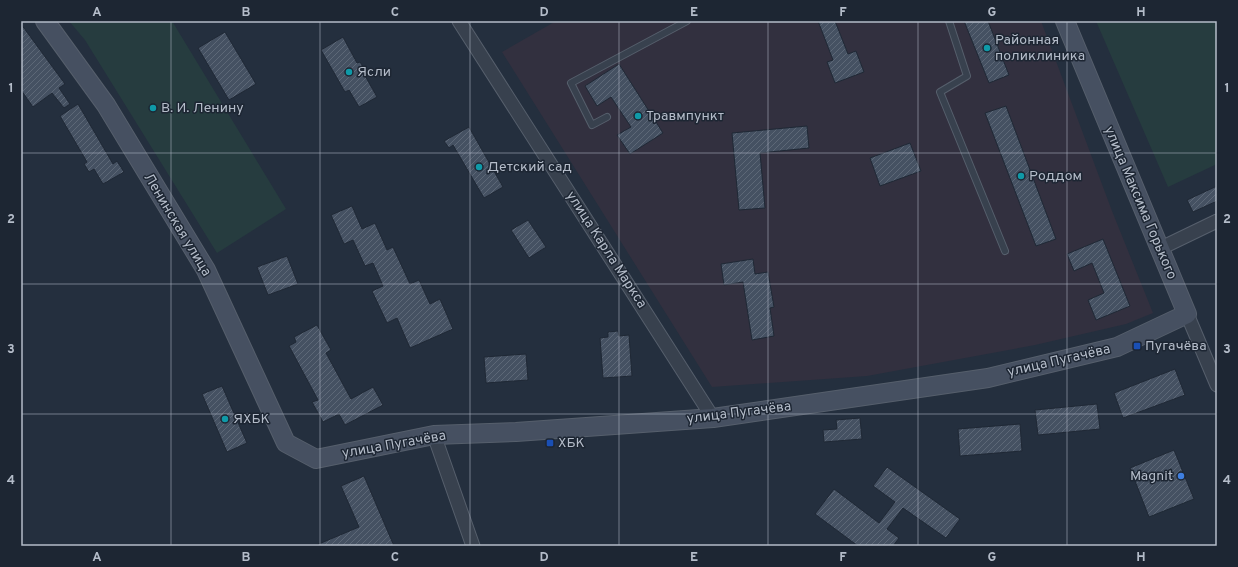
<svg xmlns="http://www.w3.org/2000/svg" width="1238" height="567" font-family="Overpass,sans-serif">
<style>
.medical{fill:#32303f}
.park{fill:#263c3f}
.building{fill:url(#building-hatch);stroke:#1f2835}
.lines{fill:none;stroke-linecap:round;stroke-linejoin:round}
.lane-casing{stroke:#565f6c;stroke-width:8}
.street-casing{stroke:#565f6c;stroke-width:15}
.secondary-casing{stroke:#565f6c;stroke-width:20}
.lane{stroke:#38414e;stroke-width:6}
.street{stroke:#38414e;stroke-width:13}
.secondary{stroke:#465061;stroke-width:18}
.grid{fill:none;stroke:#b4bcc9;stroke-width:1;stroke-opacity:0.55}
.culture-dot{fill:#0f9aa8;stroke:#1d2633;stroke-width:1.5}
.transit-dot{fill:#1a4fb4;stroke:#1d2633;stroke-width:1.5}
.shop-dot{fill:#3f7fe0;stroke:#1d2633;stroke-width:1.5}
.labels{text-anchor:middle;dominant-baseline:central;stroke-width:3;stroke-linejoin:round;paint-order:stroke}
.poi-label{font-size:14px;fill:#b4bcc9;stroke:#1d2633;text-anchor:start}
.street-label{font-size:14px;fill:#b4bcc9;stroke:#1d2633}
.neatline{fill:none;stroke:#b4bcc9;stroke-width:1.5}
.grid-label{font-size:13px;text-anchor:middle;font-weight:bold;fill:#b4bcc9}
</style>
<defs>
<pattern id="building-hatch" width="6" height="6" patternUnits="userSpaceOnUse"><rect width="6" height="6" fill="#455162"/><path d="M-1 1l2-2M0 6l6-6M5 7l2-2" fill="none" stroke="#5d6877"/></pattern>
</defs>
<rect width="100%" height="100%" fill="#242f3e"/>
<path class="medical" d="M556,21H1041L1112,211L1153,313L1126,324L1035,345L867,376L712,387L502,52Z"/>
<path class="park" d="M69,21H172L286,209L217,253L85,40Z
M1096,21H1217V164L1168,187Z"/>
<path class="building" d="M818,21H835L848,54L856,51L864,72L835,83L827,62L833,60Z
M964,21H988L1009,75L989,83Z
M21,24L65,84L59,88L70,104L64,108L52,93L33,107L21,90Z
M225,32L256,84L229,100L198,48Z
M343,37L357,63L360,62L366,71L363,72L377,97L359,107L349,90L345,92L321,50Z
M619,64L663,133L630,154L617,135L631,127L611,97L597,106L585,86Z
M78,104L113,164L117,161L124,172L103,184L94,169L89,172L84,164L87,162L60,116Z
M1006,106L1056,239L1036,246L985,113Z
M807,126L809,148L760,153L765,208L739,210L732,133Z
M469,127L503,187L484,198L453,145L449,148L444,141Z
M910,143L921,171L880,186L870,158Z
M1217,186V201L1193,212L1187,200Z
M352,206L362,229L375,223L387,250L393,247L410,284L419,280L430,304L440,299L453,329L410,348L397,318L387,323L372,291L383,286L373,263L365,266L353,240L344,244L331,215Z
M528,220L546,247L529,258L511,230Z
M1103,239L1130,306L1096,320L1088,300L1104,293L1092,263L1074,271L1067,254Z
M287,256L298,284L268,295L257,267Z
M753,259L755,274L768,272L774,307L770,308L774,336L752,340L743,282L724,285L721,264Z
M317,325L331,350L326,353L351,399L373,387L383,405L345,425L339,414L323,422L312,402L318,400L289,346L296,342L294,337Z
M618,331L619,336L629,335L632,376L603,378L600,338L608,337V332Z
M526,354L528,380L486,383L484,357Z
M1175,369L1185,395L1123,418L1114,393Z
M222,386L247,443L227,452L202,394Z
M1097,404L1100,429L1038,435L1035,410Z
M860,418L862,439L824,442L823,430L837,429L836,420Z
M1020,424L1022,451L960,456L958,429Z
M1174,450L1194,499L1149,517L1130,468Z
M887,467L960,519L946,538L903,508L887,529L899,538L893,546H858L815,514L834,489L879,523L895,502L873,486Z
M364,476L394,546H314L359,527L341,486Z"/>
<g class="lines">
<g class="lane-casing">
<path id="lane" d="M949,21L967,76L940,92L1005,251
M607,117L592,125L571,83L687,21"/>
</g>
<g class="street-casing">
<path id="street" d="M459,21L713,418
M1159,249L1217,221
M1187,314L1217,385
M434,435L473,546"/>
</g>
<g class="secondary-casing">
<path id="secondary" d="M45,21L106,105L206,270L286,443L316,459L434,435L516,432L713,418L988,378L1117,347L1187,314L1065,21"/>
</g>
<use href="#lane" class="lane"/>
<use href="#street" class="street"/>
<use href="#secondary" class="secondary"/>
</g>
<path class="grid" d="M171,21V546M320,21V546M470,21V546M619,21V546M768,21V546M918,21V546M1067,21V546M21,153H1217M21,284H1217M21,414H1217"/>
<g class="culture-dot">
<circle cx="987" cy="48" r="4"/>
<circle cx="349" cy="72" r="4"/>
<circle cx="153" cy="108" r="4"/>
<circle cx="638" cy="116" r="4"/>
<circle cx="479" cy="167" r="4"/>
<circle cx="1021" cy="176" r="4"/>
<circle cx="225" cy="419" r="4"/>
</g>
<g class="transit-dot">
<rect x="1133" y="342" width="8" height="8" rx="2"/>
<rect x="546" y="439" width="8" height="8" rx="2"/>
</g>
<circle class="shop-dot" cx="1181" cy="476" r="4"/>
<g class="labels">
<g class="poi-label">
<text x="995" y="40">Районная<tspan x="995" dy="16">поликлиника</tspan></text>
<text x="357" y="72">Ясли</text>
<text x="161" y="108">В. И. Ленину</text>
<text x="646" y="116">Травмпункт</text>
<text x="487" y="167">Детский сад</text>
<text x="1029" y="176">Роддом</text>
<text x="1145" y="346">Пугачёва</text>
<text x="233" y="419">ЯХБК</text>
<text x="558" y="443">ХБК</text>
<text x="1173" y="476" text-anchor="end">Magnit</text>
</g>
<g class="street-label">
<text transform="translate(1140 203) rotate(67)">улица Максима Горького</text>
<text transform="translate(177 225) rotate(59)">Ленинская улица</text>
<text transform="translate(606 250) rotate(57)">улица Карла Маркса</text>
<text transform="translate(1059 361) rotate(-13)">улица Пугачёва</text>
<text transform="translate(739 413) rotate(-7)">улица Пугачёва</text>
<text transform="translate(394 445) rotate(-10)">улица Пугачёва</text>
</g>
</g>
<rect width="1238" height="567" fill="none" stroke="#1d2633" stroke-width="44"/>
<rect x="22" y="22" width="1194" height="523" class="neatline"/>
<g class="grid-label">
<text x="97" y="16">A</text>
<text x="246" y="16">B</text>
<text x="395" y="16">C</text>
<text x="544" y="16">D</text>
<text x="694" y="16">E</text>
<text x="843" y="16">F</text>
<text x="992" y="16">G</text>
<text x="1141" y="16">H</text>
<text x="11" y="92">1</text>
<text x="1227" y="92">1</text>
<text x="11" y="223">2</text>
<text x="1227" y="223">2</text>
<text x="11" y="353">3</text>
<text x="1227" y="353">3</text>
<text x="11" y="484">4</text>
<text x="1227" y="484">4</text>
<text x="97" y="561">A</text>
<text x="246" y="561">B</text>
<text x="395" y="561">C</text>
<text x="544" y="561">D</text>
<text x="694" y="561">E</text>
<text x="843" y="561">F</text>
<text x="992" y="561">G</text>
<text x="1141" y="561">H</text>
</g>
</svg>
